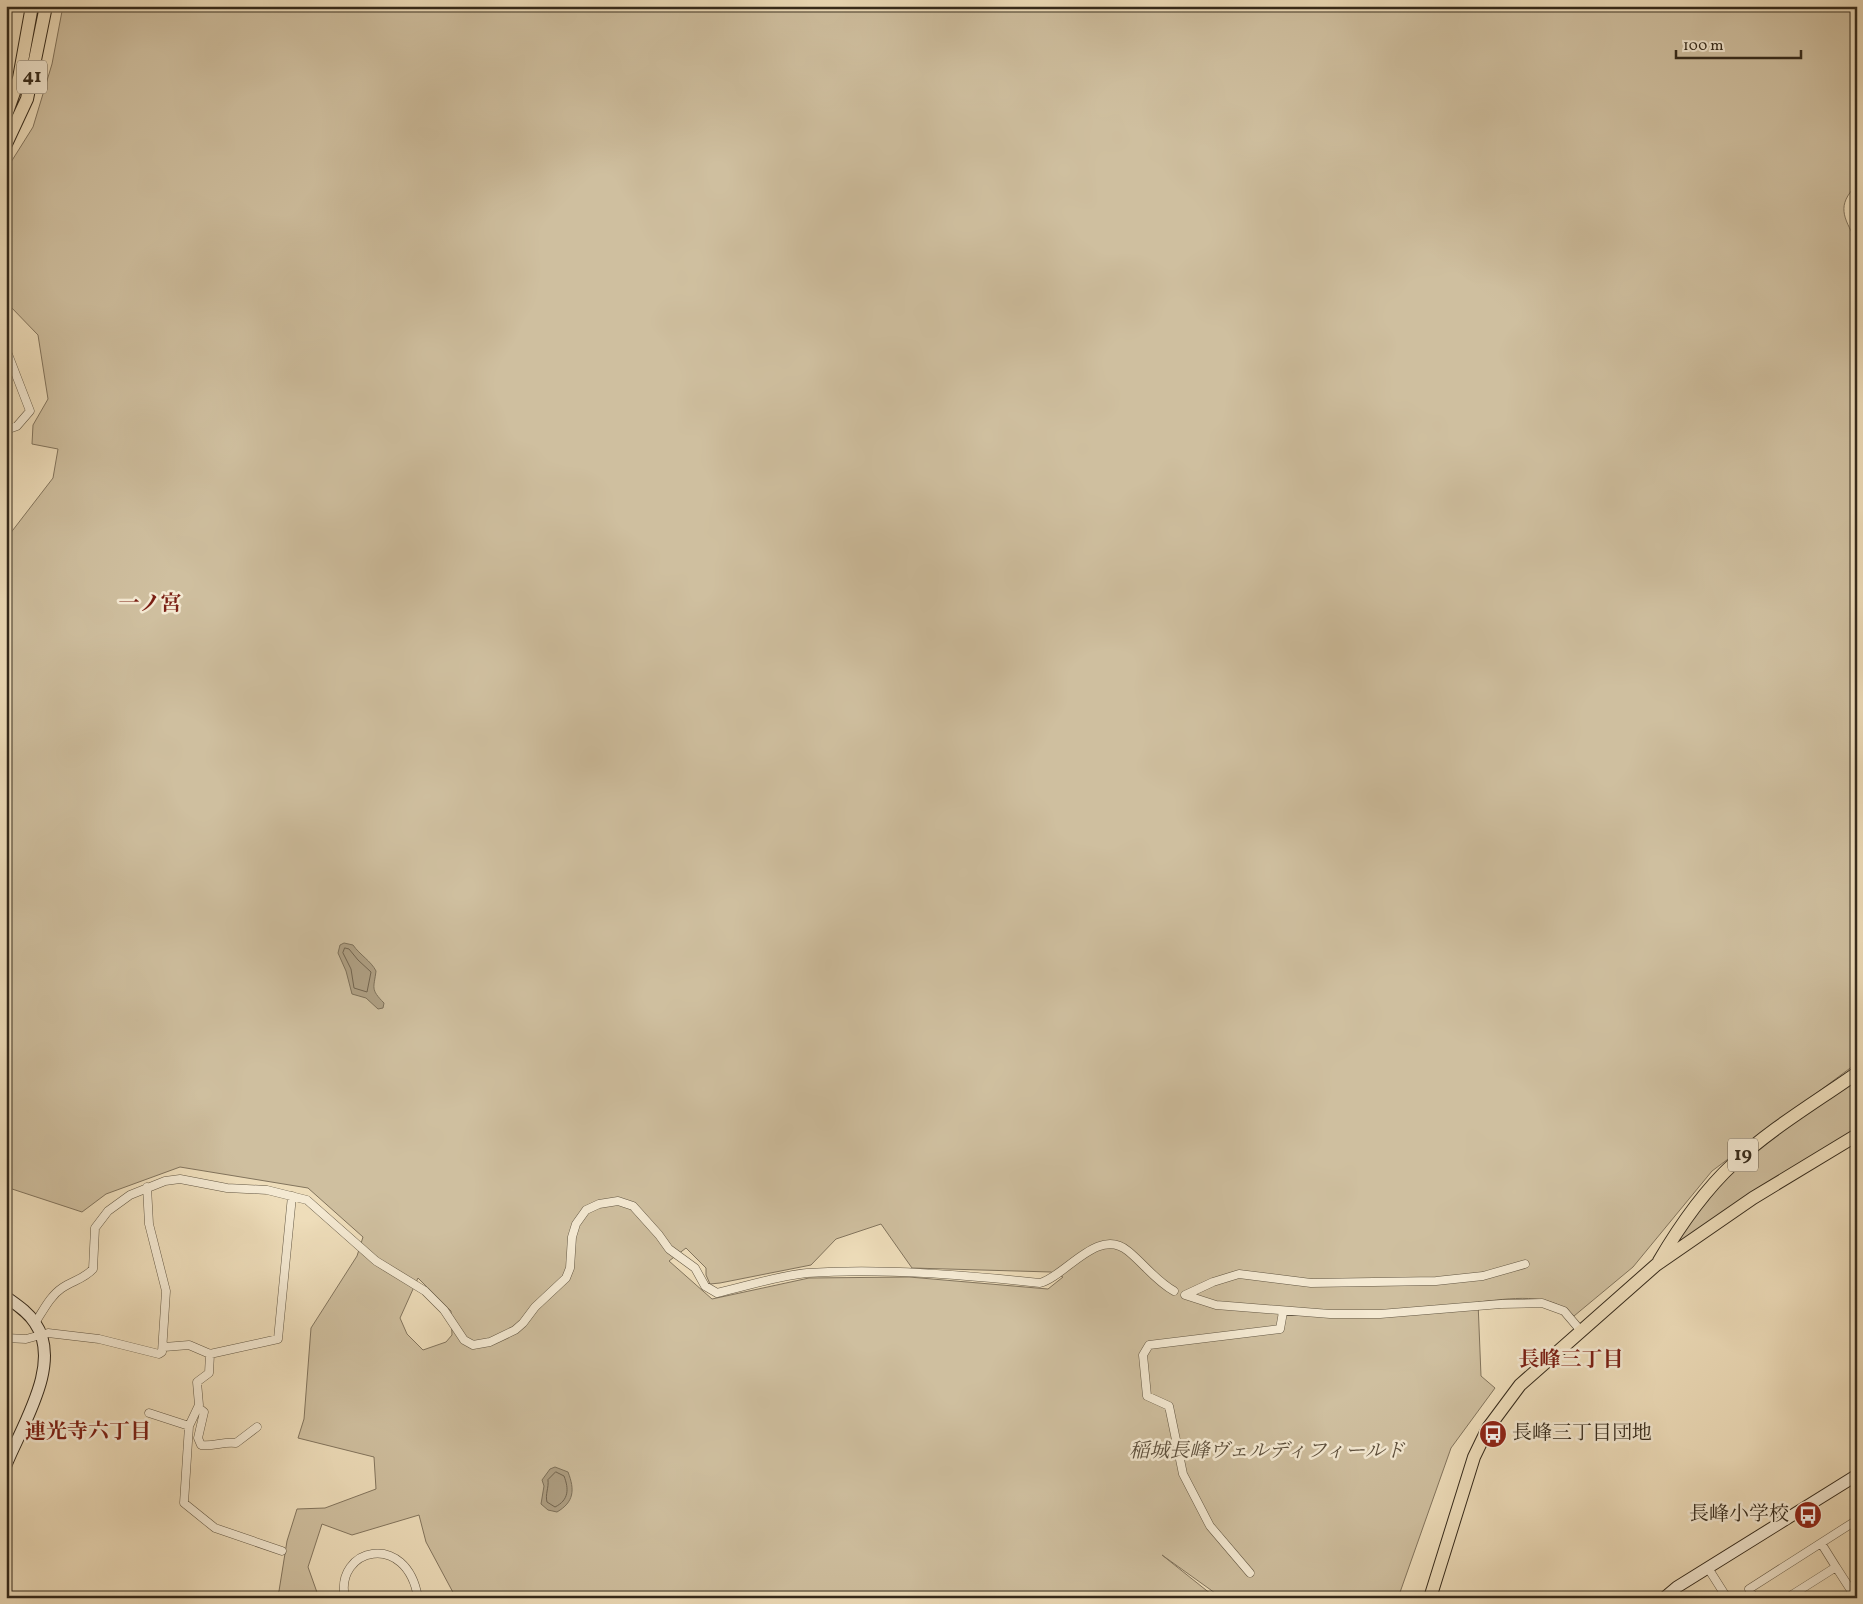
<svg xmlns="http://www.w3.org/2000/svg" width="1863" height="1604" font-family="Vollkorn,'Noto Serif JP',serif">
<style>
.green{fill:#cfbf9f;stroke:#82745d;fill-rule:evenodd}
.water{fill:#afa084;stroke:#7e715a}
.lines{fill:none;stroke-linecap:round;stroke-linejoin:round}
.shore{stroke:#726550;stroke-width:1}
.street-casing{stroke:#635743;stroke-width:9}
.secondary-casing{stroke:#352a1b;stroke-width:13}
.primary-casing{stroke:#352a1b;stroke-width:14}
.street{stroke:#f4e9d2;stroke-width:8}
.secondary{stroke:#f4e9d2;stroke-width:11}
.primary{stroke:#eeddba;stroke-width:12}
.labels{text-anchor:middle;dominant-baseline:central;stroke-width:5;stroke-linejoin:round;paint-order:stroke}
.shield{fill:#f4e9d2;stroke:#6e6352;stroke-width:1}
.shield-label{font-size:19px;font-weight:bold;fill:#352a1b}
.poi-label{font-size:20px;fill:#352a1b;stroke:#f4e9d2;text-anchor:start}
.park-label{font-size:20px;font-style:italic;fill:#5c4f3c;stroke:#f4e9d2}
.neighbourhood-label{font-size:21px;font-weight:bold;fill:#7a1f14;stroke:#f4e9d2}
</style>
<rect width="100%" height="100%" fill="#eeddba"/>
<filter id="stains"><feTurbulence type="fractalNoise" baseFrequency=".004" numOctaves="4"/><feColorMatrix values="0 0 0 0 .2 0 0 0 0 .09 0 0 0 0 .02 0 0 0 .5 -.17"/></filter>
<radialGradient id="worn" r=".72"><stop offset=".6" stop-color="#630" stop-opacity="0"/><stop offset="1" stop-color="#630" stop-opacity=".3"/></radialGradient>
<path class="green" d="M63,6H1857V189H1853C1836,208 1846,221 1857,242V1063L1712,1171L1633,1267L1574,1316C1550,1291 1509,1299 1478,1302L1481,1376L1495,1388L1451,1448L1398,1598H1222L1162,1555L1216,1598H456L426,1542L419,1515L352,1535L322,1524L308,1567L319,1598H275L279,1591L287,1541L297,1509L325,1508L376,1489L374,1457L298,1438L304,1419L311,1328L357,1256L363,1237L308,1188L180,1167L106,1194L82,1212L6,1187V539L53,478L58,449L32,444L33,425L48,399L38,335L9,305L6,264V170L33,127L52,64ZM881,1224L912,1268L1051,1272L1063,1277L1048,1289L909,1277L809,1278L712,1299L669,1261L686,1248L706,1268V1275L710,1284L720,1283L811,1265L836,1239ZM418,1278L451,1311L452,1335L446,1342L423,1350L407,1334L400,1318Z
M1857,1078V1130L1680,1246L1676,1240L1729,1174L1755,1150Z"/>
<path class="water" d="M344,943L353,945C360,955 371,961 376,971C374,988 370,989 384,1003L383,1008L378,1009L366,998L352,994L346,971L338,953L340,945Z
M555,1467L568,1472C575,1490 574,1502 557,1512L548,1510L541,1504L544,1486L542,1480L550,1469Z"/>
<g class="lines">
<path class="shore" d="M345,948L349,949L358,960L371,972L367,992L354,988L351,969L343,953Z
M556,1472L564,1476C569,1489 569,1500 555,1507L547,1502C545,1494 549,1488 548,1480Z"/>
<g class="street-casing">
<path id="street" d="M6,349L30,411L17,426L6,430
M1525,1264L1483,1276L1436,1281L1311,1283L1239,1274L1213,1282L1185,1295L1216,1305L1330,1314H1380L1501,1304L1542,1303L1564,1311L1581,1331
M35,1323C43,1311 50,1296 62,1288C72,1281 84,1279 93,1269L95,1228L108,1211L130,1195L165,1181L180,1179L227,1188L267,1190L307,1200L376,1261L425,1291L444,1310L464,1340L473,1345L490,1342L515,1330L523,1323L535,1307L566,1278L570,1268L572,1237L576,1224L586,1210L599,1204L618,1201L633,1206L659,1235L669,1249L695,1268L705,1286L717,1293C747,1286 777,1276 807,1273C885,1268 963,1275 1040,1283C1066,1276 1098,1226 1128,1251C1144,1264 1156,1281 1174,1291
M6,1338L26,1339L48,1333L99,1339L159,1354L162,1352L166,1291L149,1224L147,1187
M164,1347L189,1345L210,1354L278,1339L292,1196
M210,1354L209,1373L197,1382L199,1405L189,1426L184,1503L215,1528L282,1551
M199,1408L204,1412L198,1438L201,1445C213,1447 224,1441 236,1443L257,1427
M149,1413L189,1426
M1821,1543L1836,1567
M1708,1568L1727,1598
M1250,1573L1210,1526L1183,1474L1169,1406L1147,1396L1143,1355L1149,1345L1280,1329L1283,1312
M345,1598C334,1548 407,1530 418,1598
M1754,1598L1749,1589L1857,1520
M1787,1598L1836,1567L1856,1598"/>
</g>
<g class="secondary-casing">
<path id="secondary" d="M6,1297C17,1305 28,1312 35,1323C63,1363 22,1425 6,1465
M1664,1598L1677,1587L1857,1475"/>
</g>
<g class="primary-casing">
<path id="primary" d="M6,115L19,78L32,6
M6,144L27,99L46,6
M1659,1261C1679,1227 1704,1191 1733,1164C1770,1129 1816,1102 1857,1073
M1430,1598L1474,1457L1488,1428L1520,1385L1656,1265L1753,1198L1857,1135"/>
</g>
<use href="#street" class="street"/>
<use href="#secondary" class="secondary"/>
<use href="#primary" class="primary"/>
</g>
<defs>
<g id="bus-disc" transform="scale(1.4375)"><circle r="9.5" fill="#8f2418" stroke="#f4e9d2"/><path d="M-5-6H5V4H4V6H2V4H-2V6H-4V4H-5ZM-3.5-4V0h7V-4ZM-3.5 1.2v1.5H-2V1.2ZM2 1.2v1.5H3.5V1.2Z" fill="#fff"/></g>
</defs>
<g fill-rule="evenodd">
<use href="#bus-disc" x="1493" y="1434"/>
<use href="#bus-disc" x="1808" y="1515"/>
</g>
<g class="labels">
<g class="shield">
<rect x="17" y="60.5" width="30" height="33" rx="4"/>
<rect x="1728" y="1138.5" width="30" height="33" rx="4"/>
</g>
<g class="shield-label">
<text x="32" y="77">41</text>
<text x="1743" y="1155">19</text>
</g>
<g class="poi-label">
<text x="1512" y="1434">長峰三丁目団地</text>
<text x="1789" y="1515" text-anchor="end">長峰小学校</text>
</g>
<g class="park-label">
<text x="1267" y="1452">稲城長峰ヴェルディフィールド</text>
</g>
<g class="neighbourhood-label">
<text x="150" y="604">一ノ宮</text>
<text x="1571" y="1360">長峰三丁目</text>
<text x="88" y="1432">連光寺六丁目</text>
</g>
</g>
<rect width="1863" height="1604" fill="none" stroke="#eeddba" stroke-width="25"/>
<rect x="8" y="8" width="1848" height="1589" fill="none" stroke="#352a1b" stroke-width="2.5"/>
<rect x="12" y="12" width="1838" height="1579" fill="none" stroke="#352a1b"/>
<path d="M1676 50v8h125v-8" fill="none" stroke="#352a1b" stroke-width="2.5"/>
<text x="1683" y="50" font-size="15" fill="#352a1b" stroke="#f4e9d2" stroke-width="4" paint-order="stroke">100 m</text>
<rect width="100%" height="100%" filter="url(#stains)"/>
<rect width="100%" height="100%" fill="url(#worn)"/>
</svg>
